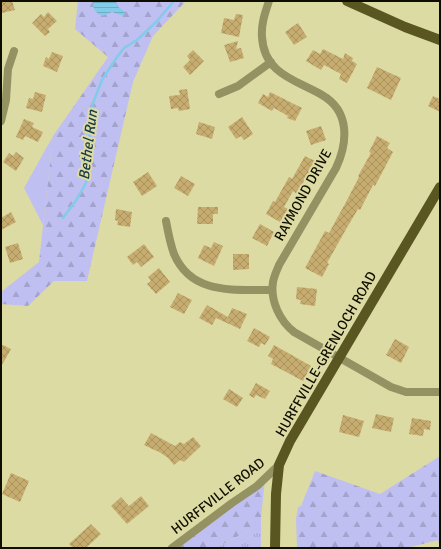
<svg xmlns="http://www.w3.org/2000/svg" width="441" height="549" font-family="Signika,sans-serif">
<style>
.grass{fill:#c0bff1}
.forest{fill:url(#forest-firs)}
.park{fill:url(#park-tufts)}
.water{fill:url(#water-rules)}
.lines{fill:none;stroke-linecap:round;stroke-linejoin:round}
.stream{stroke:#82cbe9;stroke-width:2.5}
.building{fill:url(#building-cross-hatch)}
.minor{stroke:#949163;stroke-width:8}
.major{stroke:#595621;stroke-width:10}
.labels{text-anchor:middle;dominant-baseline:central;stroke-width:4;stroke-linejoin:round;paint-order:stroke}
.street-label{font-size:14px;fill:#0f0d00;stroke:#dddba4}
.water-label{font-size:15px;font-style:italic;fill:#183a47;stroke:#dddba4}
</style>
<defs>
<pattern id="forest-firs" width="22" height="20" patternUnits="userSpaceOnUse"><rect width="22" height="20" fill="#c0bff1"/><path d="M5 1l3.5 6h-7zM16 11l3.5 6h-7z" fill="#a4a3cd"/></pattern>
<pattern id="park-tufts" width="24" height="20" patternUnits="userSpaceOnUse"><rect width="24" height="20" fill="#c0bff1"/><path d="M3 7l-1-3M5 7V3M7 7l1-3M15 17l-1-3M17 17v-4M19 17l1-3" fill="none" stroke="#a4a3cd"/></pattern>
<pattern id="water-rules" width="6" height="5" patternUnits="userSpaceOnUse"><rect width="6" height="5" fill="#82cbe9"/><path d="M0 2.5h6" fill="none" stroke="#6fadc6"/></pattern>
<pattern id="building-cross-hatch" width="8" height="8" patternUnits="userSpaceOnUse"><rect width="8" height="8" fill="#c7ac70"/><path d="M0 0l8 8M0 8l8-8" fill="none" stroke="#aa935f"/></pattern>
</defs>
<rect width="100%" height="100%" fill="#dddba4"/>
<path class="grass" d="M53,136L43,225L24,188Z"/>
<path class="forest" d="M78,1H186L153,36L133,82L87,281H54L28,306L1,304V292L39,262L53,136L108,57L75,29Z
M440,456V546L438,540L407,548H297L296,519L298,507L301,506L315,471L380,494Z
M265,479L261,518V530H250L216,548H171Z"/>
<path class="park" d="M250,530H261V548H216Z"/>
<path class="water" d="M93,1H116L117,6L125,12L124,15H120L112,12L102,16C95,12 93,10 93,1Z"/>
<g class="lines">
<path class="stream" d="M63,218L77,199L86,183L91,113L93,103L102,80L117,57L124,48L137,40L157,21L174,1"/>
</g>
<path class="building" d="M1,1H12L15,10L2,13Z
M48,12L57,21L48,29L50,32L45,36L32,23L41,14L44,17Z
M236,14L243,15L239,37L221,33L224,18L234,20Z
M298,23L307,37L294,45L285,32Z
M238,41L236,49L241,48L244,58L230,62L224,45Z
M323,49L343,59L345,53L353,58L352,61L357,64L347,83L339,79L341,74L324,65L321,70L306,61L313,50L320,54Z
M193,50L204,61L190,75L183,67L190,60L187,56Z
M52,52L63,56L57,72L43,66L46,57L49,59Z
M377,67L401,78L391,100L367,88Z
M187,89L190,109L179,111L178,108L171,109L169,96L180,95L179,90Z
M35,92L46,95L42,112L26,108L29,98L33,99Z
M270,92L302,108L295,121L287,118L288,116L274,108L272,111L258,103L263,94L268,97Z
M433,96L440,99V112L428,106Z
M242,117L253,134L244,140L241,136L236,139L228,127Z
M24,119L34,123L32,127L43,132L38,142L25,136L23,140L16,137Z
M199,122L215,127L212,139L196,134Z
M321,126L326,140L311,145L306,131Z
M377,136L390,143L387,148L393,152L375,186L373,185L360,210L358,209L345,231L327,263L329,264L322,277L305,268L325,231L329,233L346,202L359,177L358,176L371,153L369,152Z
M16,152L24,158L16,171L3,162L9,153L13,156Z
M305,156L315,161L297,194L293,191L284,207L288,209L280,222L266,214L273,201L275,202L289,177L292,179Z
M148,172L157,186L142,196L133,182Z
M181,176L195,184L188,196L174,188Z
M198,207H218V214H213V224H197Z
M116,209L132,212L130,227L117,225L118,221L115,220Z
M11,212L16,222L1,230V218Z
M260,224L274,232L267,246L252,238Z
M214,242L223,246L214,266L198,258L204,245L211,248Z
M18,243L23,259L10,263L5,247Z
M144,244L154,257L141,267L137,262L133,265L127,257Z
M233,254H249V269L233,270Z
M159,268L170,282L156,294L147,284L151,281L148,277Z
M297,287L317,289L315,306L300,304L301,300L296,299Z
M178,293L192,300L184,314L170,307Z
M207,305L228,317L232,308L247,314L240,329L216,318L212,325L199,318Z
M254,328L270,337L265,345L261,343L259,347L247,341Z
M395,339L409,347L401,363L386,355Z
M1,344L11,349L1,367Z
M274,345L311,366L303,381L271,364L273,359L268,356Z
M256,383L270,391L265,399L256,395L254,398L249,395Z
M229,389L243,398L237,407L223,399Z
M376,414L394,418L391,432L372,428Z
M343,415L364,421L359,437L339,432Z
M412,418L431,421L430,430L424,429L423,436L409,434Z
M151,433L175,446L180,442L184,444L193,437L201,446L184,462L180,460L174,465L168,458L161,453L144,445Z
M11,473L29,481L20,502L2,494Z
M141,496L149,506L127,524L111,506L121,497L129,506Z
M91,524L101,534L86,548H73L69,544Z"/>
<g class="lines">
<path class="minor" d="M269,1C265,13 261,24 262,37C264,74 296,80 322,95C350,111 348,142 336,168L279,265C277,270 274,276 273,282C270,301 280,321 294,332L391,387L406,392H440
M219,94L238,86L271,62
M1,121L6,100L8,69L14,51
M166,221C168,232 170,243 174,254C192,296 235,289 272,290
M172,548L232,503L257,486L279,465"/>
<path class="major" d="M347,1L405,27L440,40
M275,548L276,494L279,465L290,441L440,187"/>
</g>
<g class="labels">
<g class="street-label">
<text transform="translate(303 195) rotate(-61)">RAYMOND DRIVE</text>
<text transform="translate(326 354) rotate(-60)">HURFFVILLE-GRENLOCH ROAD</text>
<text transform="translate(218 496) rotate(-38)">HURFFVILLE ROAD</text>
</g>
<g class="water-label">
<text transform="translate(88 145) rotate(-83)">Bethel Run</text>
</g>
</g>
<rect width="441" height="549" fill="none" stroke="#0f0d00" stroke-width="4"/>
</svg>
